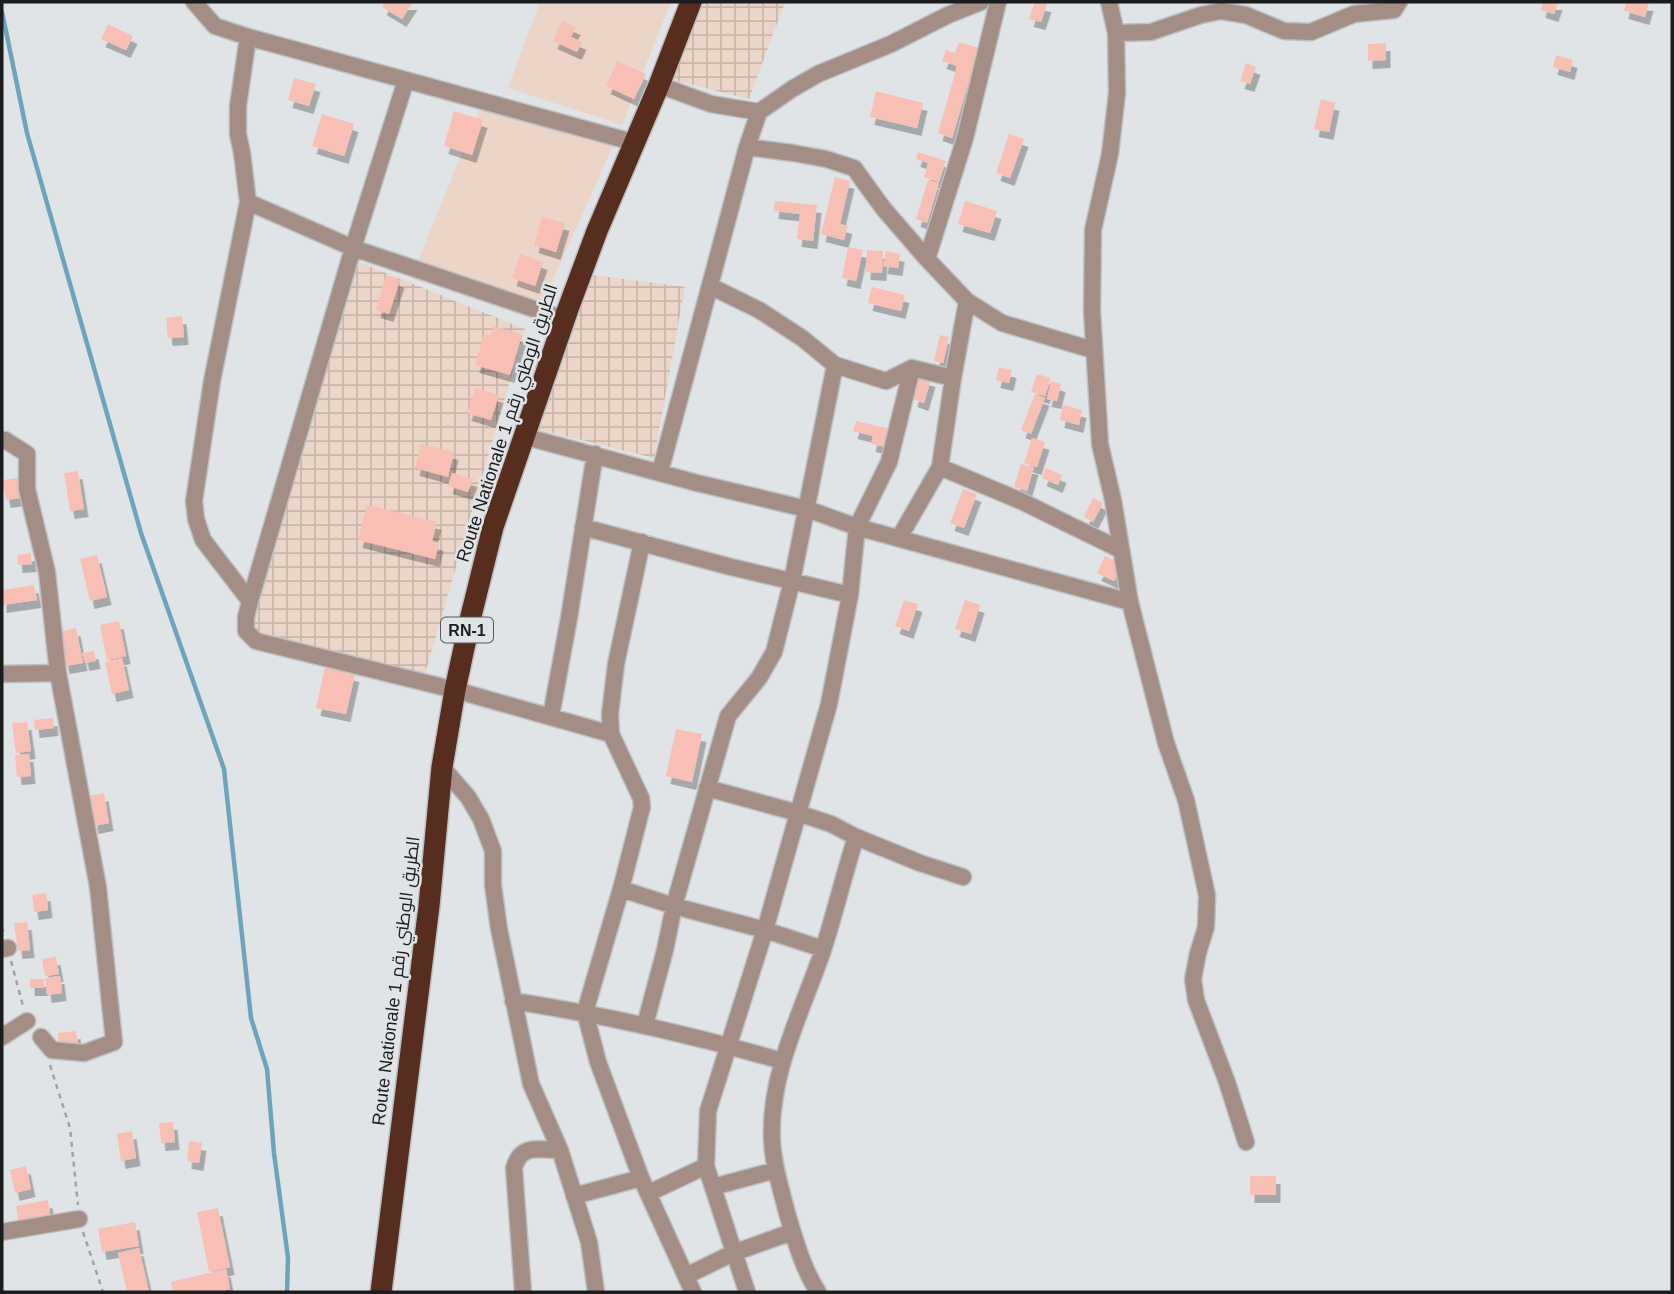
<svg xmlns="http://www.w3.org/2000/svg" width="1674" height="1294" font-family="Arial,Cairo,sans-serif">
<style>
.commercial{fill:#ebd5c8}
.industrial{fill:url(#industrial-grid)}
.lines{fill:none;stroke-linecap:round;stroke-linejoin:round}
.stream{stroke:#6da4bb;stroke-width:4.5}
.building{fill:#f8bfb4;filter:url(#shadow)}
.street-casing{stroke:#bdc0c3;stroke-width:19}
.highway-casing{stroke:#bdc0c3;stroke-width:24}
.path{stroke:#a0a2a5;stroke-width:2.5;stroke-dasharray:5 5;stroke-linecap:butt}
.street{stroke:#a48d85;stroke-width:16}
.highway{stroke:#572d1e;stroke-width:21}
.labels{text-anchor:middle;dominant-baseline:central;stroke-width:5;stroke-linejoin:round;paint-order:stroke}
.shield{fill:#e1e4e7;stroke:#56585a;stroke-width:2}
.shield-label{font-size:16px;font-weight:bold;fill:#1b1c1d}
.street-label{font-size:18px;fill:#1b1c1d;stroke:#e1e4e7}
</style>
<defs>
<pattern id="industrial-grid" width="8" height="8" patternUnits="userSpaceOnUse" patternTransform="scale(1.75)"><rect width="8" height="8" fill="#ebd5c8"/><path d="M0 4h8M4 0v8" fill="none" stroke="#c9b6ab"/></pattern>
<filter id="shadow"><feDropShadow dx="4.5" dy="8" stdDeviation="0" flood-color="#0004"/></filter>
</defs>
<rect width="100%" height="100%" fill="#e1e4e7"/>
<path class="commercial" d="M540,2H671L622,125L508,88Z
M479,111L524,116L606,135L613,146L535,320L411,278Z"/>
<path class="industrial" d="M701,2H785L749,99L673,80Z
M349,258L525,329L423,681L250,630Z
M593,275L685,287L654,458L537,429Z"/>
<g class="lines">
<path class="stream" d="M2,12L27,133L141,533L224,769L251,1018L267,1069L274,1153L288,1258L287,1292"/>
</g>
<path class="building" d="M385,2H413L402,19L382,7Z
M1035,2L1047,4L1041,22L1029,19Z
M1543,2H1558L1554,14L1541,10Z
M1626,2L1649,3L1645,17L1624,11Z
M562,21L576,27L571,37L582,42L577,52L553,41Z
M108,24L133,36L126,50L101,39Z
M959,42L979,48L952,138L938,133L957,66L942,61L946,50L955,53Z
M1386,43V60L1368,61V44Z
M1556,55L1573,60L1570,72L1553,67Z
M617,61L646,74L634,99L606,86Z
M1246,63L1256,67L1250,84L1240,81Z
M294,78L316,84L309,106L288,100Z
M876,91L923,103L917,128L870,117Z
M1321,99L1335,103L1329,132L1314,129Z
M454,111L483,120L472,155L444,146Z
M322,114L354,124L344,156L312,146Z
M1009,134L1024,139L1010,178L996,173Z
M918,152L946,161L939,182L924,177L928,163L916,159Z
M835,177L850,181L840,224L848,226L844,240L821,234Z
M928,180L939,183L927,223L916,219Z
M775,201L817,205L813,241L797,239L800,214L774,211Z
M965,201L997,211L990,233L958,224Z
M542,217L565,223L556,252L534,245Z
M848,247L863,250L856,281L842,278Z
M867,250L883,251L882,273L866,272Z
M886,251L900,254L898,268L883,266Z
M520,254L543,262L535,286L512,278Z
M386,275L400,280L389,314L376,310Z
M872,287L905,295L901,311L868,303Z
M182,316L184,337L168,338L166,318Z
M494,326L522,335L510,375L475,365L484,334L491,335Z
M940,335L949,337L943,363L934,361Z
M999,367L1012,370L1009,383L996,380Z
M1037,374L1051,378L1045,396L1031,392Z
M919,376L931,379L924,403L913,399Z
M1051,381L1061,384L1057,401L1047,399Z
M475,388L499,395L491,420L467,413Z
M1035,394L1045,398L1031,434L1021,430Z
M1063,405L1082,410L1079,425L1060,420Z
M856,421L890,429L886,447L871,444L873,436L853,431Z
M1032,438L1045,442L1037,467L1024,463Z
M421,444L454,452L448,477L415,468Z
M1021,464L1034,467L1027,491L1014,487Z
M1046,468L1062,475L1058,485L1042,478Z
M78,471L84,509L70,511L64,473Z
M452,473L473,479L468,492L448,486Z
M17,478L20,498L6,500L3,480Z
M963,489L977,494L964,528L950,523Z
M1093,498L1103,503L1093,522L1084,517Z
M367,505L437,522L432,541L439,543L435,559L358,540Z
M31,553L32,564L18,565L17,555Z
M97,555L107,597L90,601L80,559Z
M1105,556L1122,564L1114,581L1097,573Z
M34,585L37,600L2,605V590Z
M904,600L918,604L909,631L895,626Z
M965,600L980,605L971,634L955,629Z
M119,621L126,656L107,660L100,625Z
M76,628L83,663L65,666L58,632Z
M94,651L96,661L85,663L82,653Z
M122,658L129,690L112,694L105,662Z
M325,667L355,674L346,714L316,708Z
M53,718L54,728L35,730L34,720Z
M27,722L31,751L16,753L12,723Z
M676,729L702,734L692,782L666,776Z
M29,754L31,776L17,777L15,755Z
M104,793L109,823L94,826L89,796Z
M46,893L48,910L34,912L32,895Z
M27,922L30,950L18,951L14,923Z
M56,957L59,974L45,976L42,959Z
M60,976L62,993L47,995L45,978Z
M30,979H44V988H30Z
M76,1031L78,1046L59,1048L58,1033Z
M173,1122L175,1142L161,1143L159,1123Z
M132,1131L136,1158L121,1161L117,1134Z
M189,1141L202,1143L199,1163L187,1161Z
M26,1166L31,1189L15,1193L10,1170Z
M1250,1176H1276V1195H1250Z
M48,1200L50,1215L18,1220L16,1206Z
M218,1208L230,1267L209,1272L197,1212Z
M135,1222L139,1246L102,1252L98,1229Z
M139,1248L149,1292H127L118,1253Z
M226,1269L230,1289L217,1292H173L171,1282Z"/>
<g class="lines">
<g class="street-casing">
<path id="street" d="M194,2L215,26L248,37L636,143
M1109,2L1116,33L1117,93L1110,154L1093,230L1092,311L1100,444L1113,500L1130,602L1166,743L1186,800L1207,895L1206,927L1198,953L1193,979L1196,1000L1227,1082L1246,1142
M1116,33L1151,32L1201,15L1221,11L1246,15L1284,31L1311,32L1354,14L1394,10L1399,2
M248,37L238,106V134L242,153L248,202L212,381L194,501L196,519L203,540L250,601
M406,80L353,248L250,601L246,617V631L256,641L455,690L611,734
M659,85L711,104L759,112L792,89L818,74L891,44L948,15L981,2
M747,147L793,153L826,159L854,168L883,208L927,259L967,301L1002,323L1093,350
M248,202L353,248L564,319
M927,259L965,138L998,2
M710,286L759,310L802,338L835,365L886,381L912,368L953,378
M523,436L697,483L807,509L857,527L1130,602
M2,440H5L27,454V489L47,572L58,673L98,887L114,1042L84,1053L52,1050L41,1037
M940,467L1021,501L1121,550
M660,472L747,147L759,112
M583,527L727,566L850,595
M899,538L940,467L953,378L967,301
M642,542L616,664L610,714L611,734L641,798L642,807L621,889L585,1012L598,1062L641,1178L693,1292
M2,674L58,673
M551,716L569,618L595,454
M442,767L468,797L481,819L493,851V885L499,929L531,1084L560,1150L589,1242L596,1292
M707,788L798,813L831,824L856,837L920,863L963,877
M621,889L674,906L765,930L823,949
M2,949L8,948
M513,1001C604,1015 693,1035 782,1061
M645,1025L665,950L674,906L728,716L759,678L774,652L792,581L835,365
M2,1037L27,1021
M713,1187L776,1170
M649,1193L706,1166
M574,1196L641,1178
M2,1232L79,1219
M686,1276L733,1253L792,1232
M523,1292L514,1168C521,1143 539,1150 560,1150
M747,1292L706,1166L708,1111L765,930L829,704L850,595L857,527L889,462L912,368
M818,1292C803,1269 795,1240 787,1213C781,1189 773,1165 772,1140C769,1073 802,1012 823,950C835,913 844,874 856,837"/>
</g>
<g class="highway-casing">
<path id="highway" d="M381,1292L429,906L442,767L455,690L470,620L493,527L568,309L597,231L659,85L691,2"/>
</g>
<path class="path" d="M2,927L4,935
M11,961L23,1006
M50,1065L70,1128L78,1205
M83,1232L103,1292"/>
<use href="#street" class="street"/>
<use href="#highway" class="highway"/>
</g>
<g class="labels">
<rect class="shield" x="441" y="617.5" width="52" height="25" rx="5"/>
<g class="shield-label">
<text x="467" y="630">RN-1</text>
</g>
<g class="street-label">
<text transform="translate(507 423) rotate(-72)">Route Nationale الطريق الوطني رقم 1</text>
<text transform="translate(396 981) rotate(-83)">Route Nationale الطريق الوطني رقم 1</text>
</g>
</g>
<rect width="1674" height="1294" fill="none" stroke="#1b1c1d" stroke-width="7"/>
</svg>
